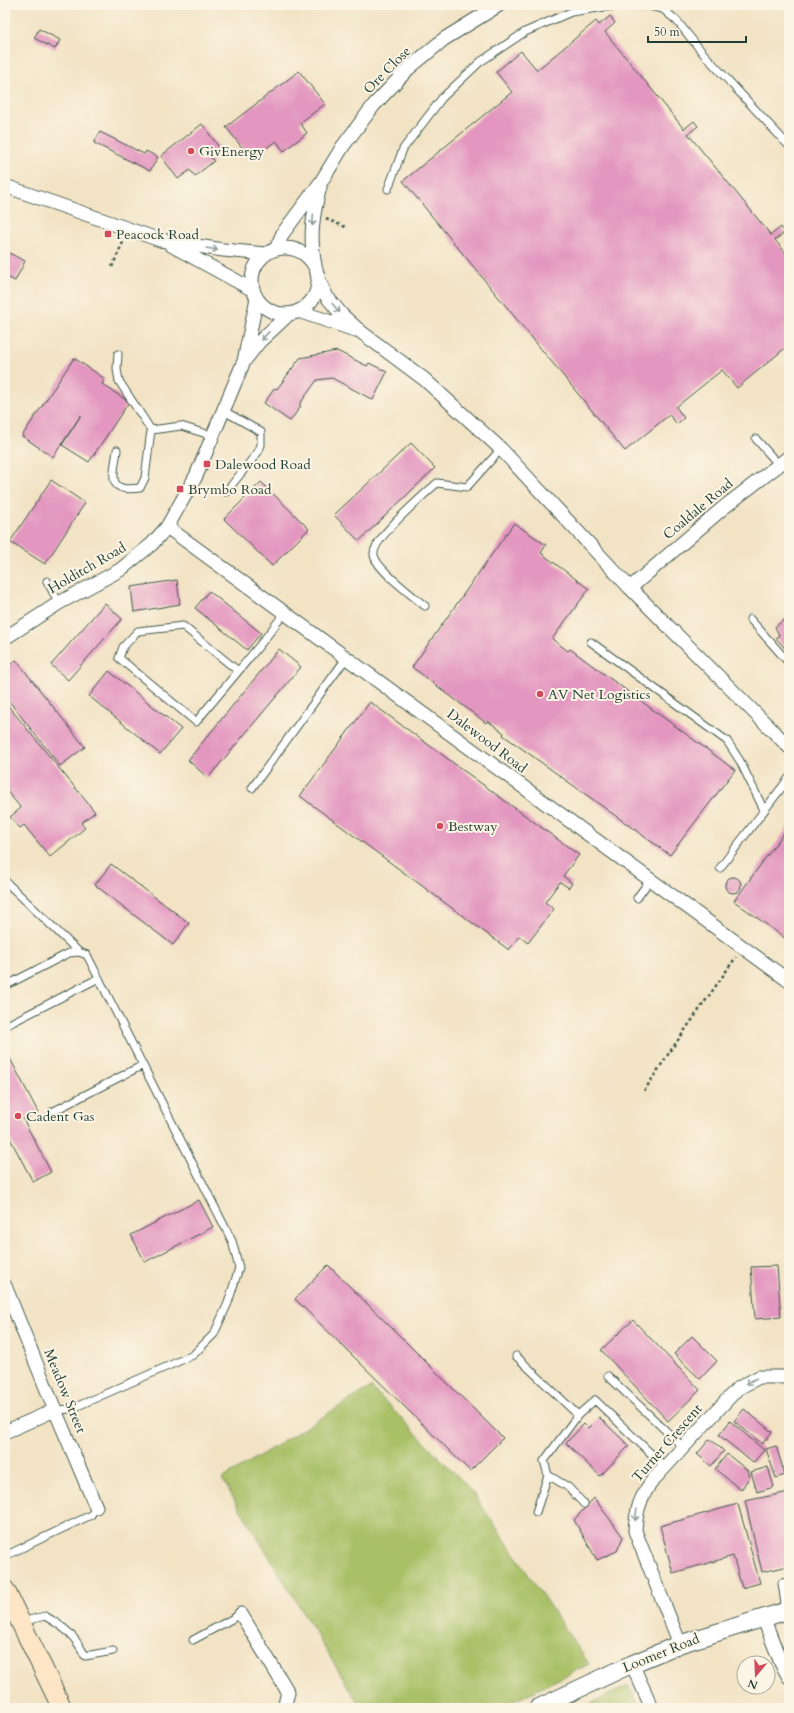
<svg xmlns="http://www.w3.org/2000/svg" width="794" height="1713" font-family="Cardo,serif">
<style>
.green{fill:#a8c066;stroke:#647e4d}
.building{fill:#e397c0}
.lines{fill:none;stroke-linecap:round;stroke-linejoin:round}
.service-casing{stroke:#3f564a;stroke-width:9}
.minor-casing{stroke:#3f564a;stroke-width:15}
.tertiary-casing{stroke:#3f564a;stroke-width:19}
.secondary-casing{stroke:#3f564a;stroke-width:21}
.path{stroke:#3f564a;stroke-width:2.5;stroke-dasharray:3 3;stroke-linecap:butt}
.service{stroke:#fff;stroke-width:7}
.minor{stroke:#fff;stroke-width:13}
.tertiary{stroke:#fff;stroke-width:17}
.secondary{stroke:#fde5c5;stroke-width:19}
.oneway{stroke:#8f9e9a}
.poi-dot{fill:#d1495b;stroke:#fcf5e5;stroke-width:1.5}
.labels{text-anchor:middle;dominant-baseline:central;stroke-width:4;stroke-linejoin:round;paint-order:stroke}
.street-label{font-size:14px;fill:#1f3d34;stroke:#fcf5e5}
.poi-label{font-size:14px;fill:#1f3d34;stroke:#fcf5e5;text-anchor:start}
</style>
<rect width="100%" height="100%" fill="#fcf5e5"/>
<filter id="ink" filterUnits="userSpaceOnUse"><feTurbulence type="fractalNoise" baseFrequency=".025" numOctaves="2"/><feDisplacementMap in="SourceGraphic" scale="8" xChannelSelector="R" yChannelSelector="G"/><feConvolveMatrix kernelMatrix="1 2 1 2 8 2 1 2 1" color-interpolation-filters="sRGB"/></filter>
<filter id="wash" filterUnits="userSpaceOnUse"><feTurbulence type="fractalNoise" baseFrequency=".012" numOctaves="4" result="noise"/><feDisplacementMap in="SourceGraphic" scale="16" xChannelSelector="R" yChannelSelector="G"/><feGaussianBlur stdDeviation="0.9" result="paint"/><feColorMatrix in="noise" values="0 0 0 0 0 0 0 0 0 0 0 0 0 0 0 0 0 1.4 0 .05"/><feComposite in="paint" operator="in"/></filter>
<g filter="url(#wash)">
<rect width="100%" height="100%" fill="#f2e3c5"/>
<path class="green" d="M371,1387L471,1490L589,1664L500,1708H361L222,1479Z
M629,1685L640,1708H582Z"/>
<g id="blocks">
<path class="building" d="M610,16L615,23L605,32L684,129L694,121L698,126L688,134L771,235L781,227L785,232L775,240L789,257V345L737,388L722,370L676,407L684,418L677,424L669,415L625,451L403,181L512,92L496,72L521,51L537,70L596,21L599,25Z
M39,29L60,40L55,49L34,38Z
M299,71L325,104L300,123L307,133L284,151L276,141L251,159L226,127Z
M202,124L219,147L209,155L214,161L195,176L190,170L178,179L161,156Z
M100,132L144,154L146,151L158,157L150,171L94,143Z
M5,251L25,261L15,281L5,276Z
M337,351L367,366L369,363L387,372L373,400L332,378L317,380L299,405L301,406L290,421L264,403L275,388L277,389L300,358Z
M74,358L105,379L102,384L129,402L89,462L62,445L81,415L53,457L22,436Z
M411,443L435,468L359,541L334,515Z
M51,480L85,503L45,564L10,542Z
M261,482L309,529L272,566L224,519Z
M514,523L546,545L541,553L589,589L552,639L568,651L570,649L735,770L670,855L503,735L504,733L488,721L486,723L412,667Z
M177,580L180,604L134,612L131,587Z
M209,591L261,633L247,650L195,608Z
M105,603L122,619L68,680L51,665Z
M789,616V653L776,638L779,635L775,627Z
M279,649L301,667L208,778L188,760Z
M16,660L85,747L60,766L5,696V669Z
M109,671L181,729L160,754L89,696Z
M5,702L95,812L81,823L85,828L50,857L24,825L20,828L10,817L21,808L5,789Z
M370,702L579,855L563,876L572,883L569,888L560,882L545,902L554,909L528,943L519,936L509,950L300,796Z
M789,826V941L734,901Z
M111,864L189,923L173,945L95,885Z
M725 885a8 8 0 1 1 16 0a8 8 0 1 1-16 0Z
M5,1049L38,1112L23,1119L51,1172L33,1182L5,1129Z
M199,1200L213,1227L145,1262L131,1235Z
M328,1265L503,1438L470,1471L295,1299Z
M777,1266L781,1317L755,1319L751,1267Z
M633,1320L700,1390L668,1421L601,1350Z
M692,1336L717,1361L700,1379L674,1354Z
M744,1409L772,1432L762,1444L734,1421Z
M599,1417L629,1446L600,1476L566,1443L584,1424L588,1428Z
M730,1421L764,1450L753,1463L719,1435Z
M710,1439L724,1451L711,1466L697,1454Z
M776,1446L785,1475L776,1478L766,1449Z
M727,1454L747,1470L750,1476L741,1490L715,1469Z
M768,1467L774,1487L757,1492L751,1472Z
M789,1492V1566L762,1572L745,1501Z
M594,1498L623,1537L617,1551L597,1560L574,1520Z
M738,1504L760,1583L742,1588L733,1556L673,1573L660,1526Z"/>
</g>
</g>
<g filter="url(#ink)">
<use href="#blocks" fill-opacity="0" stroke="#3f564a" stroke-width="1"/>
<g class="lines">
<g class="service-casing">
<path id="service" d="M628,5L650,6L663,9L677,21L702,52L789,146
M388,189L403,149L442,98L480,62L525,32L571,12L619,5
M224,411L261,432V445L258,452L226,492
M151,430L181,426L213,436
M756,439L779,465
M117,450C114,475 105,493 140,488L145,478L151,430L119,381L117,369L118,354
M47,581L59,603
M425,606C413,596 376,569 374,555C371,540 425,494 437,483L467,487L501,449
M750,619L789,663
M591,642L727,741L740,761L764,810
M238,671L183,626L138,631L123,647L119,658L196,722C226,685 258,650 285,612
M252,788L347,657
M720,868L789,778
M5,881L79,952
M637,898L650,880
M5,986L69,953L79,952L87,955L232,1241L239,1268L228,1303L214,1334L193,1355L71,1409L55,1410
M5,1026L99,978
M52,1112L143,1065
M516,1356L578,1415
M608,1376L683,1447
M548,1475L568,1487L584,1504
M536,1512L548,1475L544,1461L578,1415L595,1400L665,1467
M5,1556L91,1515L96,1507
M786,1611L782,1583L789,1582
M21,1622L45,1616C64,1627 75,1635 85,1656L113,1651
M193,1640L241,1614"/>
</g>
<g class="minor-casing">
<path id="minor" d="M5,186L160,240L223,250L266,254
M171,245L253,290
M252 281a33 33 0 1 1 66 0a33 33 0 1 1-66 0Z
M276,249L283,233L321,182L343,146L374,105L408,69L444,39L499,5
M315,265C309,238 313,213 320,187
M318,279L327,297L342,315L361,332L424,379L501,449L630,588L789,747
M298,311L355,330
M245,360L259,342L289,314
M167,527L789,981
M630,588L723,508L789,457
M5,638L59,603L120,570L152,544L167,527L196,476L244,361L257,298
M5,1286L55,1410L96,1507
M5,1432L55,1410
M241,1614L288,1692L284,1708
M763,1617L781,1663L789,1677
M680,1644L635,1531C636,1511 640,1497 653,1480L737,1389L759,1377H789
M632,1664L652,1708"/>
</g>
<g class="tertiary-casing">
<path id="tertiary" d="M538,1708L632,1664L680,1644L789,1610"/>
</g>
<g class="secondary-casing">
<path id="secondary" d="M5,1590L62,1708"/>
</g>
<path class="path" d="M326,219L348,228
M112,267L124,240
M644,1091L669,1053L736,957"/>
<use href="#service" class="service"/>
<use href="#minor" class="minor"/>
<use href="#tertiary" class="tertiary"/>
<use href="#secondary" class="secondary"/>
</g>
<defs><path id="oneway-shaft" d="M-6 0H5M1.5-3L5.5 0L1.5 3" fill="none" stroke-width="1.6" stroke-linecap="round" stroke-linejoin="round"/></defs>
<g class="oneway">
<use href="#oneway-shaft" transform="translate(313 220) rotate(94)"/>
<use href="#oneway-shaft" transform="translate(212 249) rotate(10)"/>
<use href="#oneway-shaft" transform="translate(336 308) rotate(50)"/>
<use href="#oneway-shaft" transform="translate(265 336) rotate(133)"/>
<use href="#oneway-shaft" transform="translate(751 1381) rotate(152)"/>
<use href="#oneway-shaft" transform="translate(636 1515) rotate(98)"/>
</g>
</g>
<g class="poi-dot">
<circle cx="191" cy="151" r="4"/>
<rect x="104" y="230" width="8" height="8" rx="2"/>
<rect x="203" y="460" width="8" height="8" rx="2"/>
<rect x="176" y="485" width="8" height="8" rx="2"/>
<circle cx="540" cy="694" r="4"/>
<circle cx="440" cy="826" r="4"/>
<circle cx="18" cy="1116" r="4"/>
</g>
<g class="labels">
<g class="street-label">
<text transform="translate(387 70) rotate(-45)">Ore Close</text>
<text transform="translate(698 509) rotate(-40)">Coaldale Road</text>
<text transform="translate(87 568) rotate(-30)">Holditch Road</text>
<text transform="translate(487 741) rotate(37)">Dalewood Road</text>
<text transform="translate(65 1391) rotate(68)">Meadow Street</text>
<text transform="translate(667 1443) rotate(-49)">Turner Crescent</text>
<text transform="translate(661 1653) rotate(-22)">Loomer Road</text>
</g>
<g class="poi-label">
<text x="199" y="151">GivEnergy</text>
<text x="116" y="234">Peacock Road</text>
<text x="215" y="464">Dalewood Road</text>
<text x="188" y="489">Brymbo Road</text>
<text x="548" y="694">AV Net Logistics</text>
<text x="448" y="826">Bestway</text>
<text x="26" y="1116">Cadent Gas</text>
</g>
</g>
<rect width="794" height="1713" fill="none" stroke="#fcf5e5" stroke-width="20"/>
<g transform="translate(756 1675) rotate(199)"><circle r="19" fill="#fcf5e5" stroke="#a4ab9e"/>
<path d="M0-3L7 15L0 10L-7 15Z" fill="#d1495b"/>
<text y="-6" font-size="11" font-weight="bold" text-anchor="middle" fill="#1f3d34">N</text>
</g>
<path d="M648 36v6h98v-6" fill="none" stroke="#1f3d34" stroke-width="2"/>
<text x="654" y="36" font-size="12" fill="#1f3d34" stroke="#fcf5e5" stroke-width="3" paint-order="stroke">50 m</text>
</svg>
